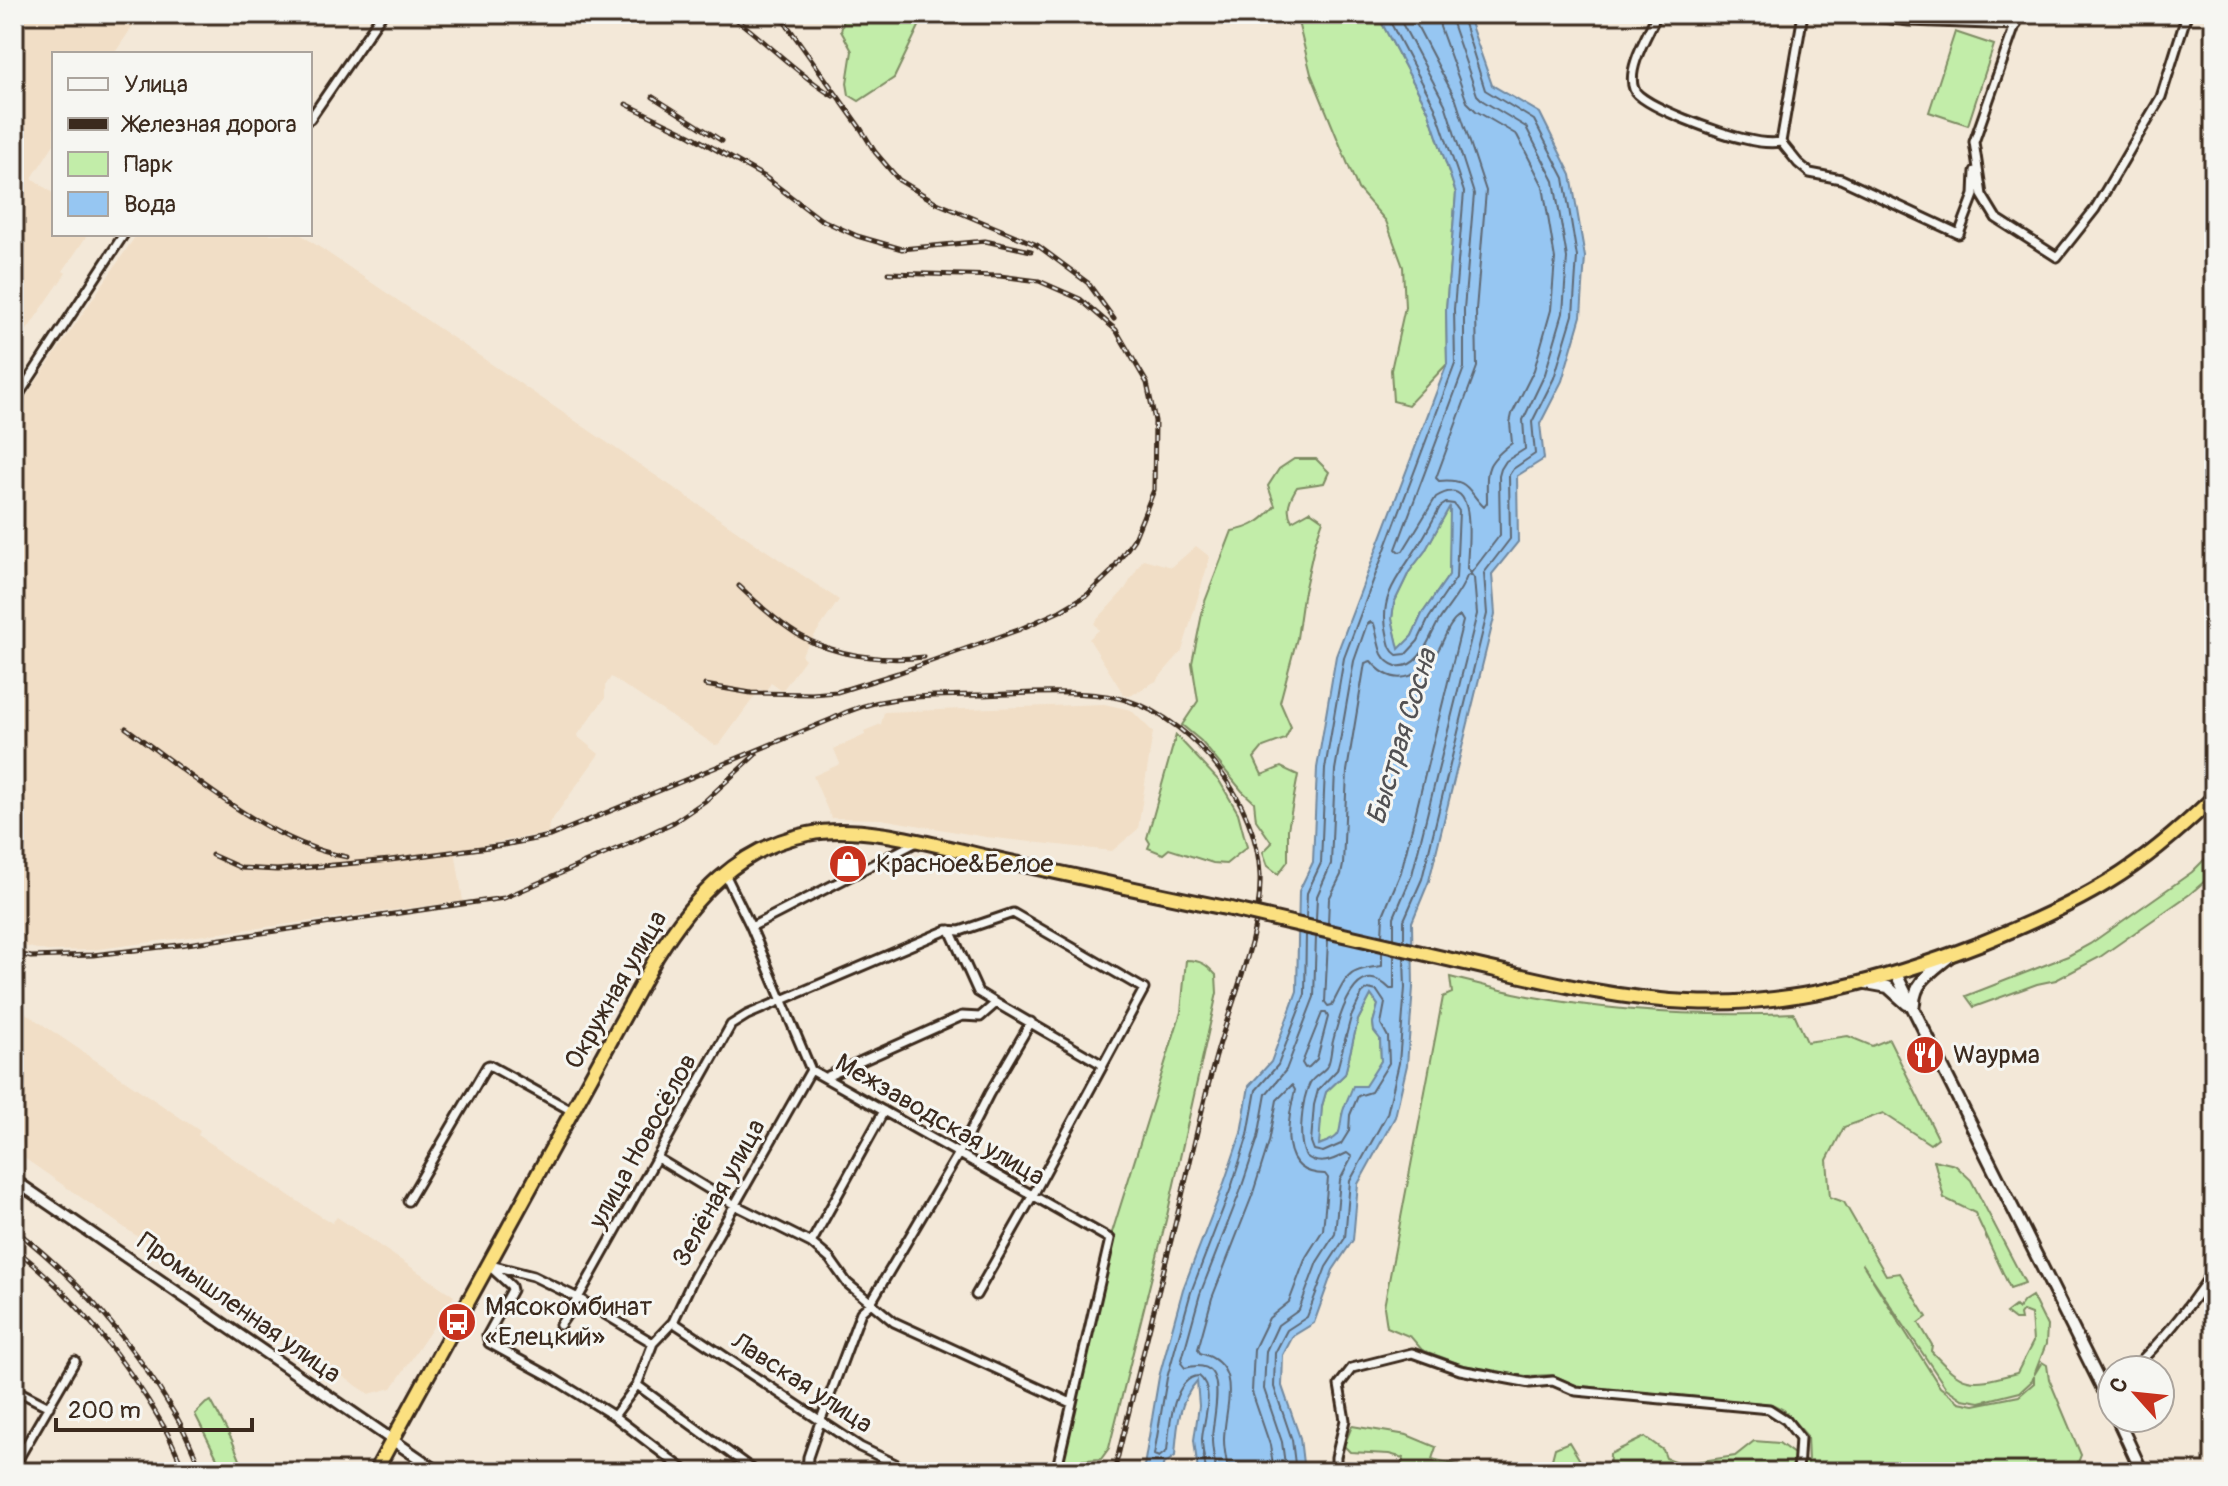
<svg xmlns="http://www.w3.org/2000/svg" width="2228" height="1486" font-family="Pangolin,sans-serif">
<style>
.built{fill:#f1dec6}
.green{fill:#c2eda9;stroke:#7e8c64;stroke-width:2;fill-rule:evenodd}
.water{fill:#96c6f2;stroke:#72889d;stroke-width:2;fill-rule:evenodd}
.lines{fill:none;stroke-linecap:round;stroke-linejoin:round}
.shore{stroke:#5f6873;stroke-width:2}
.minor-casing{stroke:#3b2a1e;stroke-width:13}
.tertiary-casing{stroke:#3b2a1e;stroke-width:15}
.secondary-casing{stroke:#3b2a1e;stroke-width:16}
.trunk-casing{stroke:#3b2a1e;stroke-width:18}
.minor{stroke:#f6f6f2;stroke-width:7}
.tertiary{stroke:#f6f6f2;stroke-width:9}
.secondary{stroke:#f6f6f2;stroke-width:10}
.trunk{stroke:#fbe080;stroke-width:12}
.rail-casing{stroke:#3b2a1e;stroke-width:5}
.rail{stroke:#f6f6f2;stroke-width:2;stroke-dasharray:6;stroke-linecap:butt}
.trunk-bridge-casing{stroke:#3b2a1e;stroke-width:18;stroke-linecap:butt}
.trunk-bridge{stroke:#fbe080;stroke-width:12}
.labels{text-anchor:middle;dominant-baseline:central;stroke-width:6;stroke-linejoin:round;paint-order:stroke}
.poi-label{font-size:26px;fill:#3b2a1e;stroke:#f6f6f2;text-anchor:start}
.street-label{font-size:26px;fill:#3b2a1e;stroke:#f6f6f2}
.water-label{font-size:28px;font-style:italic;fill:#525153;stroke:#f6f6f2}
</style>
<rect width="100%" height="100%" fill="#f3e8d8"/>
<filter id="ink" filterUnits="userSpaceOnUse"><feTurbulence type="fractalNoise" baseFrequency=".0125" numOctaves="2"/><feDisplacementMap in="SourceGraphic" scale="16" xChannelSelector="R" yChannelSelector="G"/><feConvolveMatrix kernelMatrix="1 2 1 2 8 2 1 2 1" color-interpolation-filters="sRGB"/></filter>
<g filter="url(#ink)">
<path class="built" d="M14,14H141L114,54H54V144L32,178L54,194V234H88L63,271L66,273L14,349Z
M137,234H300L839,600L801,655L805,659L782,691L771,683L765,692L760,689L720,744L715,745L611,677L605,686V698L577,736L599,754L549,824L548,833L455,850L463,901L91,950L47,951L14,944V414Z
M1196,546L1210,557L1182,651L1156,681L1130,696L1124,695L1089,639L1099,630L1094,623L1125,589L1143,559L1172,567Z
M1104,704L1131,710L1153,732L1138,829L1112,851L986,837L881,819L831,818L813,776L840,764L834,749L865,735L864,731L881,724L884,712Z
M24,1012L200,1131L198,1135L311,1210L332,1223L337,1217L454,1296L392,1388L369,1394L253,1316L249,1322L183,1277L187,1271L14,1151V1065L21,1053L14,1048V1027Z"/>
<path class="green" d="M845,14H925L894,78L859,101L849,95L847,83L852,51L841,31Z
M1296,14H1377L1428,110L1456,193L1446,309L1447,364L1408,405L1393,401L1391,370L1405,307L1403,267L1386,221L1358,189L1311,74Z
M1955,32L1994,45L1968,125L1929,112Z
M1294,459H1316L1329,472L1324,483L1297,487C1290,498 1285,509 1292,521L1310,511L1323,520L1315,543L1303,596L1297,638L1280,702L1291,727L1285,739L1263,747L1254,758L1262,775L1281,767L1298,775L1288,829V861L1278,874L1268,866L1263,852L1272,843L1256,820L1254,802L1242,791L1201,741L1182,725L1198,701L1192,663L1204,604L1232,531C1251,528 1262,521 1275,506L1268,486L1279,469Z
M1451,504L1449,575L1422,614L1412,636L1399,650L1392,619L1394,603L1409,572L1425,551Z
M1176,735L1220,782L1238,813L1247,847L1226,864L1213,863L1169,849L1163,854L1148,848L1150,843L1147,838Z
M2214,850V873L2190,894L2100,957L2056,980L2037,984L1974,1007L1966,996L2068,956L2090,944L2192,872Z
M1186,960C1201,960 1207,965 1216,975L1217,993L1166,1220L1109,1448L1101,1459L1067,1461L1059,1459L1110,1239L1181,1012Z
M1450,977C1476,983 1502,991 1528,996C1616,1012 1705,1017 1794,1013L1807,1042L1848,1036L1872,1046L1889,1039L1938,1138L1930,1144L1883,1113L1844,1127L1827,1160L1830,1197L1844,1202L1886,1275L1900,1273L1927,1317L1919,1323L1932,1345L1931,1351C1965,1388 1970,1385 2017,1373L2033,1342L2031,1314L2023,1311L2020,1315L2021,1320H2015L2006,1313L2015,1306L2018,1309L2024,1301L2032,1296L2047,1326L2046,1344L2034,1375L2042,1362L2047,1365L2049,1379L2081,1455L2077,1465L2086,1472H1801L1802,1461L1808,1462L1807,1436L1784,1410L1772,1404L1577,1386L1553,1375L1526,1376L1463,1365L1422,1350L1411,1337L1387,1327L1384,1307L1443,997L1452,993ZM1862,1263L1946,1388L1962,1399L1980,1402L2020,1392L2032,1381L2034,1376V1383L2019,1396L1974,1405L1959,1402L1940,1387Z
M1371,995L1378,1005L1373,1023L1374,1031L1380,1038L1381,1061L1371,1079L1342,1114V1128L1335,1139L1318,1145L1322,1106L1326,1092L1345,1074L1358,1020Z
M1934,1160L1955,1165L1971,1180L2025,1283L2010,1288L1975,1213L1944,1198Z
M211,1401L232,1440L245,1472H224L195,1414L206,1403Z
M1352,1426L1407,1435L1436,1447L1432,1459L1487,1472H1424L1421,1469L1419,1472H1399L1404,1458L1389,1454L1350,1452L1344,1446Z
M1645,1437L1663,1450L1666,1458L1682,1464L1735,1456L1754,1441L1779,1443L1794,1454L1793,1464L1789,1472H1609L1610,1454Z
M1569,1442L1587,1472H1544L1550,1467L1555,1448Z"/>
<path class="water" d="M1377,14H1467L1492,85L1540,113L1571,175L1585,257L1581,316L1562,381L1540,424L1544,459L1517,476L1518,542L1492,574L1495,614L1429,881L1412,922L1413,988L1407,1065L1395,1117L1358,1184L1353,1240L1333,1270L1314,1323L1293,1336L1283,1355L1282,1386L1300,1438L1304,1472H1198L1194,1440L1199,1406L1197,1381C1178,1402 1177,1429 1175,1456L1163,1465L1162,1472H1143L1159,1377L1183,1289L1223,1186L1241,1133L1249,1086L1271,1062L1297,991L1299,891L1313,862L1317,768L1336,656L1447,364L1446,309L1456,193L1428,110ZM1450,506L1449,575L1422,614L1412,636L1399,649L1392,619L1394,603L1409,572L1425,551ZM1371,995L1378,1005L1373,1023L1374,1031L1380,1039L1381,1061L1365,1086H1353C1350,1094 1346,1102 1343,1111C1337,1134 1346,1135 1319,1145L1322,1106L1326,1092L1345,1074L1358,1020Z"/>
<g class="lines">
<path class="shore" d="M1397,14L1445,104L1474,194L1464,309V368L1396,549L1399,552L1403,551L1436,497C1480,470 1467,549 1467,569L1471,573L1500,535L1499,476L1501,469L1506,461L1525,449L1523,420L1545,374L1563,313L1567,258L1554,181L1526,127L1483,101L1477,95L1452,23L1451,14
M1411,14L1456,100L1486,191L1476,310L1477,367L1436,478L1439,481C1470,478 1467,491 1484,507L1487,503C1487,469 1483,465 1512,443L1510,423L1512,414L1534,370L1551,310L1555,259L1543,186L1517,135L1476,111L1467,102L1440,27L1439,14
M1446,503L1454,504L1459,511L1456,578L1429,618L1418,641L1406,654L1397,655C1389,650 1389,642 1387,633C1378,596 1400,575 1418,546C1426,534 1433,520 1440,507Z
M1306,918L1307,893L1321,863L1325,769L1344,658L1455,364L1454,309L1464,192L1435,107L1386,14
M1316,920L1317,896L1331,864L1335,770L1354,661L1367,624L1371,622L1374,624C1377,633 1378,645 1382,654C1385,660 1390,664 1396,666C1419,670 1429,639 1437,624C1446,608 1461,594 1467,576L1471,574L1474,578L1477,614L1412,875L1394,917V938
M1328,923L1329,899L1341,875L1343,865L1347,771L1365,663L1371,661C1393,688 1419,680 1437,652C1445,640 1447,624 1460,616L1463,621L1401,872L1383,915L1382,936
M1328,940L1325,1002L1328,1006L1332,1005C1348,974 1347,970 1382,966V952
M1404,941V920L1422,879L1487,614L1484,573L1510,539L1509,475L1513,469L1535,454L1532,422L1554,378L1573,315L1577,257L1564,178L1534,120L1485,90L1461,14
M1368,989L1377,991L1385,1003L1381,1024L1388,1037L1389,1063L1371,1092L1358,1096L1350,1115L1349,1131L1341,1144L1323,1152L1314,1150L1311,1142L1314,1105L1318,1090L1337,1070L1351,1017L1362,994Z
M1322,1013H1326L1328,1017L1317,1059L1309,1067L1305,1068L1302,1063Z
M1206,1472C1205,1461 1202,1450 1202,1439C1203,1421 1216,1389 1199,1376C1172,1377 1169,1431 1167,1451L1159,1457L1154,1455L1167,1378L1191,1292L1231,1188L1248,1135L1256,1090L1278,1065L1305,994L1306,935
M1216,1472C1215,1461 1212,1450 1212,1440C1212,1416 1233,1354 1185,1368L1181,1363L1200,1294L1240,1192L1258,1138L1266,1094L1286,1070L1314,997L1316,937
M1228,1472C1227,1461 1224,1451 1224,1440C1224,1408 1245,1365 1200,1353L1198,1349L1212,1298L1252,1196L1269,1142L1277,1100L1292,1085L1295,1090C1287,1122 1277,1174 1325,1174L1328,1178L1323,1230L1306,1257L1289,1302L1269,1318L1254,1349L1252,1392L1270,1445L1274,1472
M1286,1472L1282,1442L1264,1389L1266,1351L1278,1325L1299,1310L1317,1262L1335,1234L1340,1180L1352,1157L1347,1153C1333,1160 1319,1167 1306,1156C1297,1142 1302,1098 1310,1083C1314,1076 1324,1072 1328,1065C1331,1059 1331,1048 1333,1041C1339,1017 1356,954 1390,989H1394V955
M1296,1472L1292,1440L1274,1387L1275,1353L1287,1330L1307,1317L1326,1267L1345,1238L1350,1181L1387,1114L1399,1063L1405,988L1404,957"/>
<g class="minor-casing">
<path id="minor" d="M1657,14C1649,33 1626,68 1634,89C1640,106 1725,135 1745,139C1757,142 1769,144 1781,142
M1846,14L1909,21L2016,25
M2019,14L1974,142L1982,195L1996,218L2057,257L2095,209L2161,97L2187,14
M2211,14L2214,15
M310,119L382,14
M1781,142L1798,163L1810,173L1841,179L1959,234L1974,195L1975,171
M1781,142L1803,14
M14,402L124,234
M725,874L751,927L811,1070L1110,1239L1056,1472
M751,927L915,843
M950,930L978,992L996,1003
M826,1077L962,1016L980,1017L996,1003L1103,1065
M657,1158L735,1205L811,1243L830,1259L847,1283L894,1322L1071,1403
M408,1201L487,1066L489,1065L572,1111
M811,1243L884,1111
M488,1265L511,1286L512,1290L487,1336L489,1343L551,1377L614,1416L687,1472
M490,1265L533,1276L578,1298L653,1343
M673,1322L860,1447L912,1472
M560,1325L578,1298L731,1025L747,1015L947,930L960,931L1013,913L1144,989L1033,1195L976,1295
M2131,1370C2163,1341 2190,1306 2214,1270
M2100,1382L2112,1379
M637,1385L756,1472
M14,1389L49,1407
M614,1416L637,1385L653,1343L673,1322L694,1277L811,1070
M14,1466L75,1361
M807,1472L808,1457L820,1422L861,1312L870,1304L959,1153L989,1094L1031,1022
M1336,1472V1457L1345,1420L1339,1385L1352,1368L1412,1353L1460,1370L1530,1383L1553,1381L1576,1391L1769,1409L1786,1420L1800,1438L1798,1472"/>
</g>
<g class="tertiary-casing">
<path id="tertiary" d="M14,1180L439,1472"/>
</g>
<g class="secondary-casing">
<path id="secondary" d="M1896,974L2112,1407
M1866,983L1888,987L1907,1004
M1914,1004C1914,981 1934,970 1950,956
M2117,1418L2142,1472"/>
</g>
<g class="trunk-casing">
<path id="trunk" d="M1456,961C1533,978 1610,999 1689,1002C1789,1007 1886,980 1979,944C2024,926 2068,907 2110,881C2148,858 2182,828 2214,797
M375,1472L657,956C693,898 737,848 808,834C862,823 934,845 988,857C1069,875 1150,893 1231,909"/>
</g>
<use href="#minor" class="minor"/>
<use href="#tertiary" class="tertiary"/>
<use href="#secondary" class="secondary"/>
<use href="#trunk" class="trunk"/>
<g class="rail-casing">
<path id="rail" d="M729,14C765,40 796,73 833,96
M779,14L861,129L875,152L899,180L937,203L1037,245L1088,283L1114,319
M653,97L722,141
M626,104L690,135L765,177L820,219L857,236L902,249L985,241L1031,251
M739,586C757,603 776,621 797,634C833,656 883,662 924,657
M705,685L751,693L812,694L837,692L898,673L1018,630L1060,611L1087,595L1111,572L1134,539L1154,490L1155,421L1147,383L1116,330L1080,299L1039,281L1000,276L888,273
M126,728C189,773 269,844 347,857
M212,855L241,868L277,870L390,860L504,845L550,836L832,719C878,694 928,696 979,695C1009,694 1040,692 1070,693C1090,694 1110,695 1129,701C1196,722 1258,804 1260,875C1262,932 1232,1000 1216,1056C1203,1102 1193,1150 1182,1196C1159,1288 1137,1380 1114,1472
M14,953L31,957L93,955L187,944L504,898L630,843L674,822L705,801L756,754
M14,1229C82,1282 132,1342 176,1416C186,1433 194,1453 202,1472
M14,1248C74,1295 126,1360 164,1427C172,1441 178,1457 185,1472
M14,1265L17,1267"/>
</g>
<use href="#rail" class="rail"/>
<g class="trunk-bridge-casing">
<path id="trunk-bridge" d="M1231,909L1456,961"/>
</g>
<use href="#trunk-bridge" class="trunk-bridge"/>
</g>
</g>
<defs>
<g id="shop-disc" transform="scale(2)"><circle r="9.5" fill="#c8321e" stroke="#f6f6f2"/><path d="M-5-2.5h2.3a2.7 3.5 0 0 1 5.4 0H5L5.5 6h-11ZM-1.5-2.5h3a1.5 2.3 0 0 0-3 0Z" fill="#fff"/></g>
<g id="restaurant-disc" transform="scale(2)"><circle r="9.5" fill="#c8321e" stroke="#f6f6f2"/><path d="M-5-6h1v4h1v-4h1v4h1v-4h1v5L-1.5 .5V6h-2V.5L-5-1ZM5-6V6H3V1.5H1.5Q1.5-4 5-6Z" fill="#fff"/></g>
<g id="bus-disc" transform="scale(2)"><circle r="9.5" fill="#c8321e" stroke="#f6f6f2"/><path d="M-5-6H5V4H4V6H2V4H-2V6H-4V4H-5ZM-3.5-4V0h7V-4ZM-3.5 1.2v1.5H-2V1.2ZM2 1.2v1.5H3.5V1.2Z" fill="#fff"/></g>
</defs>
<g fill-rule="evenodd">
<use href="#shop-disc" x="848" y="864"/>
<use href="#restaurant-disc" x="1925" y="1055"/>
<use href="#bus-disc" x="457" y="1322"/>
</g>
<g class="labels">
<g class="poi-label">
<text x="876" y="864">Красное&amp;Белое</text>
<text x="1953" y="1055">Wаурма</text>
<text x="485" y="1307">Мясокомбинат<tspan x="485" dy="30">«Елецкий»</tspan></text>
</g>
<g class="street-label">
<text transform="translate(616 990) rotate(-60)">Окружная улица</text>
<text transform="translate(940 1120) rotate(30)">Межзаводская улица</text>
<text transform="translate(643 1141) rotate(-61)">улица Новосёлов</text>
<text transform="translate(719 1193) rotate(-61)">Зелёная улица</text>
<text transform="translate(239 1308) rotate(35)">Промышленная улица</text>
<text transform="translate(802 1383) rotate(33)">Лавская улица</text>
</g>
<g class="water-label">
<text transform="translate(1402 737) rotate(-73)">Быстрая Сосна</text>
</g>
</g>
<rect width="2228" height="1486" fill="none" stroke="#f6f6f2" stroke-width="48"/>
<rect x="24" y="24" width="2180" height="1438" fill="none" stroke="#3b2a1e" stroke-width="3" filter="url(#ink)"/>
<rect x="52" y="52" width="260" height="184" fill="#f6f6f2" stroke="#aba49d" stroke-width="2"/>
<rect x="68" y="78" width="40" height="12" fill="#f6f6f2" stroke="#aba49d" stroke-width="2"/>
<text x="124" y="92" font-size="24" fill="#3b2a1e">Улица</text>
<rect x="68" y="118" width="40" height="12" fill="#3b2a1e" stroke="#aba49d" stroke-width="2"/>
<text x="124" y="132" font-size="24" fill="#3b2a1e">Железная дорога</text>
<rect x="68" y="152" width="40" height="24" fill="#c2eda9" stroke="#aba49d" stroke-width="2"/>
<text x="124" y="172" font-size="24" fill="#3b2a1e">Парк</text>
<rect x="68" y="192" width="40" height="24" fill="#96c6f2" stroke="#aba49d" stroke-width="2"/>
<text x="124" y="212" font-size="24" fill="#3b2a1e">Вода</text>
<g transform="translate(2136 1394) rotate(297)"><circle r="38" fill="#f6f6f2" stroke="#aba49d" stroke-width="2"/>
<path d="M0-6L14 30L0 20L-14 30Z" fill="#c8321e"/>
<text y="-12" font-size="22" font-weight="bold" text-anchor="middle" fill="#3b2a1e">С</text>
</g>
<path d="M56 1418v12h196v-12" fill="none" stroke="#3b2a1e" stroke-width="4"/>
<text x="68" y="1418" font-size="24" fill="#3b2a1e" stroke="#f6f6f2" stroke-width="6" paint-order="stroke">200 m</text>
</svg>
